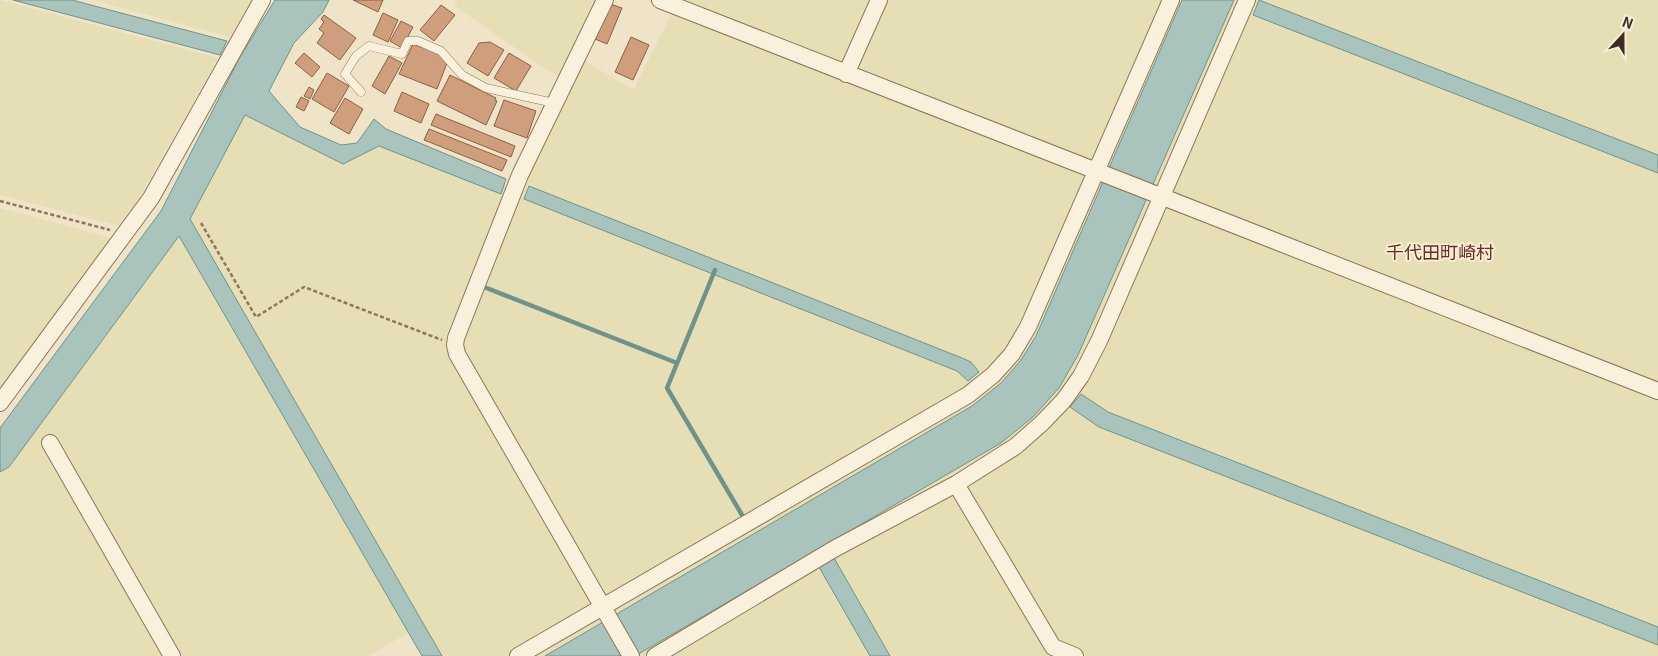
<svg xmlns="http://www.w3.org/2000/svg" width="1658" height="656" font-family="Georgia,'Noto Sans JP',serif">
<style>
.farmland{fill:#e6deb5}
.water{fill:#a9c4bc;stroke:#6f938a}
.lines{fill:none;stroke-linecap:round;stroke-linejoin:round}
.stream{stroke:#6f938a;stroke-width:4.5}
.building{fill:#cf9f7d;stroke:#8d5f41}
.lane-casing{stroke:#8d765c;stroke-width:9}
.street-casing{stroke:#8d765c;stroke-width:18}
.path{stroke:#8d765c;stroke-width:2.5;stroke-dasharray:4 2.5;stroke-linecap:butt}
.lane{stroke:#faf1dc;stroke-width:8}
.street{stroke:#faf1dc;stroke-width:16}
.labels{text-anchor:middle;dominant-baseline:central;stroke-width:4;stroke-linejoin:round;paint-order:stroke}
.quarter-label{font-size:18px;fill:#6b2e1e;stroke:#f7eed8}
</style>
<rect width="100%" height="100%" fill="#f0e4c8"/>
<path class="farmland" d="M0,0L218,58L123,227L0,195Z
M93,0H252L230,37Z
M457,0H612L574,54L633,90L671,15L646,0H1658V656H430L415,629L368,656H0V461L240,105L341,158L373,135L512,189L561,79L454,6Z
M0,208L112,238L0,393Z"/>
<path class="water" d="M13,0H72L227,41L220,55Z
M275,0H329L323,12L294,43L269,91L300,127L341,145L357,143L374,119L386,129L506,179L501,194L379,146L343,164L245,115L190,219L442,656H422L179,236L9,467L0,472V428L161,211L240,57Z
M1182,0H1234L1078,355L1059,388L1033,417L1001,443L635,656H545L972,406L1001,383L1021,360L1036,336Z
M1259,0L1658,155V173L1253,15Z
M529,186L962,358L971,362L979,372L968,381L957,371L524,199Z
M1081,394L1108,412L1658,627V645L1099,427L1070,407Z
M834,558L890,656H870L819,567Z"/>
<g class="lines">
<path class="stream" d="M715,270L667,388L742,515
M484,287L677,363"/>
</g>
<path class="building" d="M353,0H383L378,12Z
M610,4L622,8L607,44L595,39Z
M441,5L455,15L434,41L420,30Z
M383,13L398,20L388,42L373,35Z
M324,15L356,38L340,60L317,43L324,33L319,29L324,22L321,19Z
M401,21L413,27L402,48L390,41Z
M631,37L649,45L633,80L615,72Z
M490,42L504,50L488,76L467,63L479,43Z
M413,44L438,53L447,63L437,89L399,74Z
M304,53L320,67L312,77L295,63Z
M509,53L531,66L516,91L494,78Z
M389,56L402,63L385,94L372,86Z
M327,73L349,86L334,112L312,99Z
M450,75L496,98L495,100L497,101L486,125L437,101Z
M309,87L314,90L310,99L304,96Z
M402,92L429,104L421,123L394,111Z
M301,97L309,101L304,111L296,107Z
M345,98L363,109L349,134L330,123Z
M504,100L536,111L527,138L494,126Z
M436,114L515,146L511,157L431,125Z
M429,129L507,160L502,171L424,140Z"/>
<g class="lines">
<g class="lane-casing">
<path id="lane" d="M361,92L345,74L356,56L369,46L402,54L408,41H418L441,51L462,75L486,88L554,103"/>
</g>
<g class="street-casing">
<path id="street" d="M605,0L520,175L456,338L455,345L457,354L631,656
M660,0L1658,391
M846,74L879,0
M0,403L151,198L262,0
M50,443L172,656
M956,484L1053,647L1075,656
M518,656L968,395L993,375L1012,354L1028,327L1171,0
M655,656L834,549L956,484L1016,446L1042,423L1064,400L1081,376L1099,341L1247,0"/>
</g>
<path class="path" d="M0,201L110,230
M201,223L256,317L304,287L442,340"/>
<use href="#lane" class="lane"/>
<use href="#street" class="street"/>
</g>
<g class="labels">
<g class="quarter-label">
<text x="1440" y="251">千代田町崎村</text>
</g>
</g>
<g transform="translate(1623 35) rotate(21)" stroke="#f7eed8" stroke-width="4" paint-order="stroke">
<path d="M0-4L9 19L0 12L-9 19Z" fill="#3d2e20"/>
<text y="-8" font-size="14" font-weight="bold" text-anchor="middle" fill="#3d2e20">N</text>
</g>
</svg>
